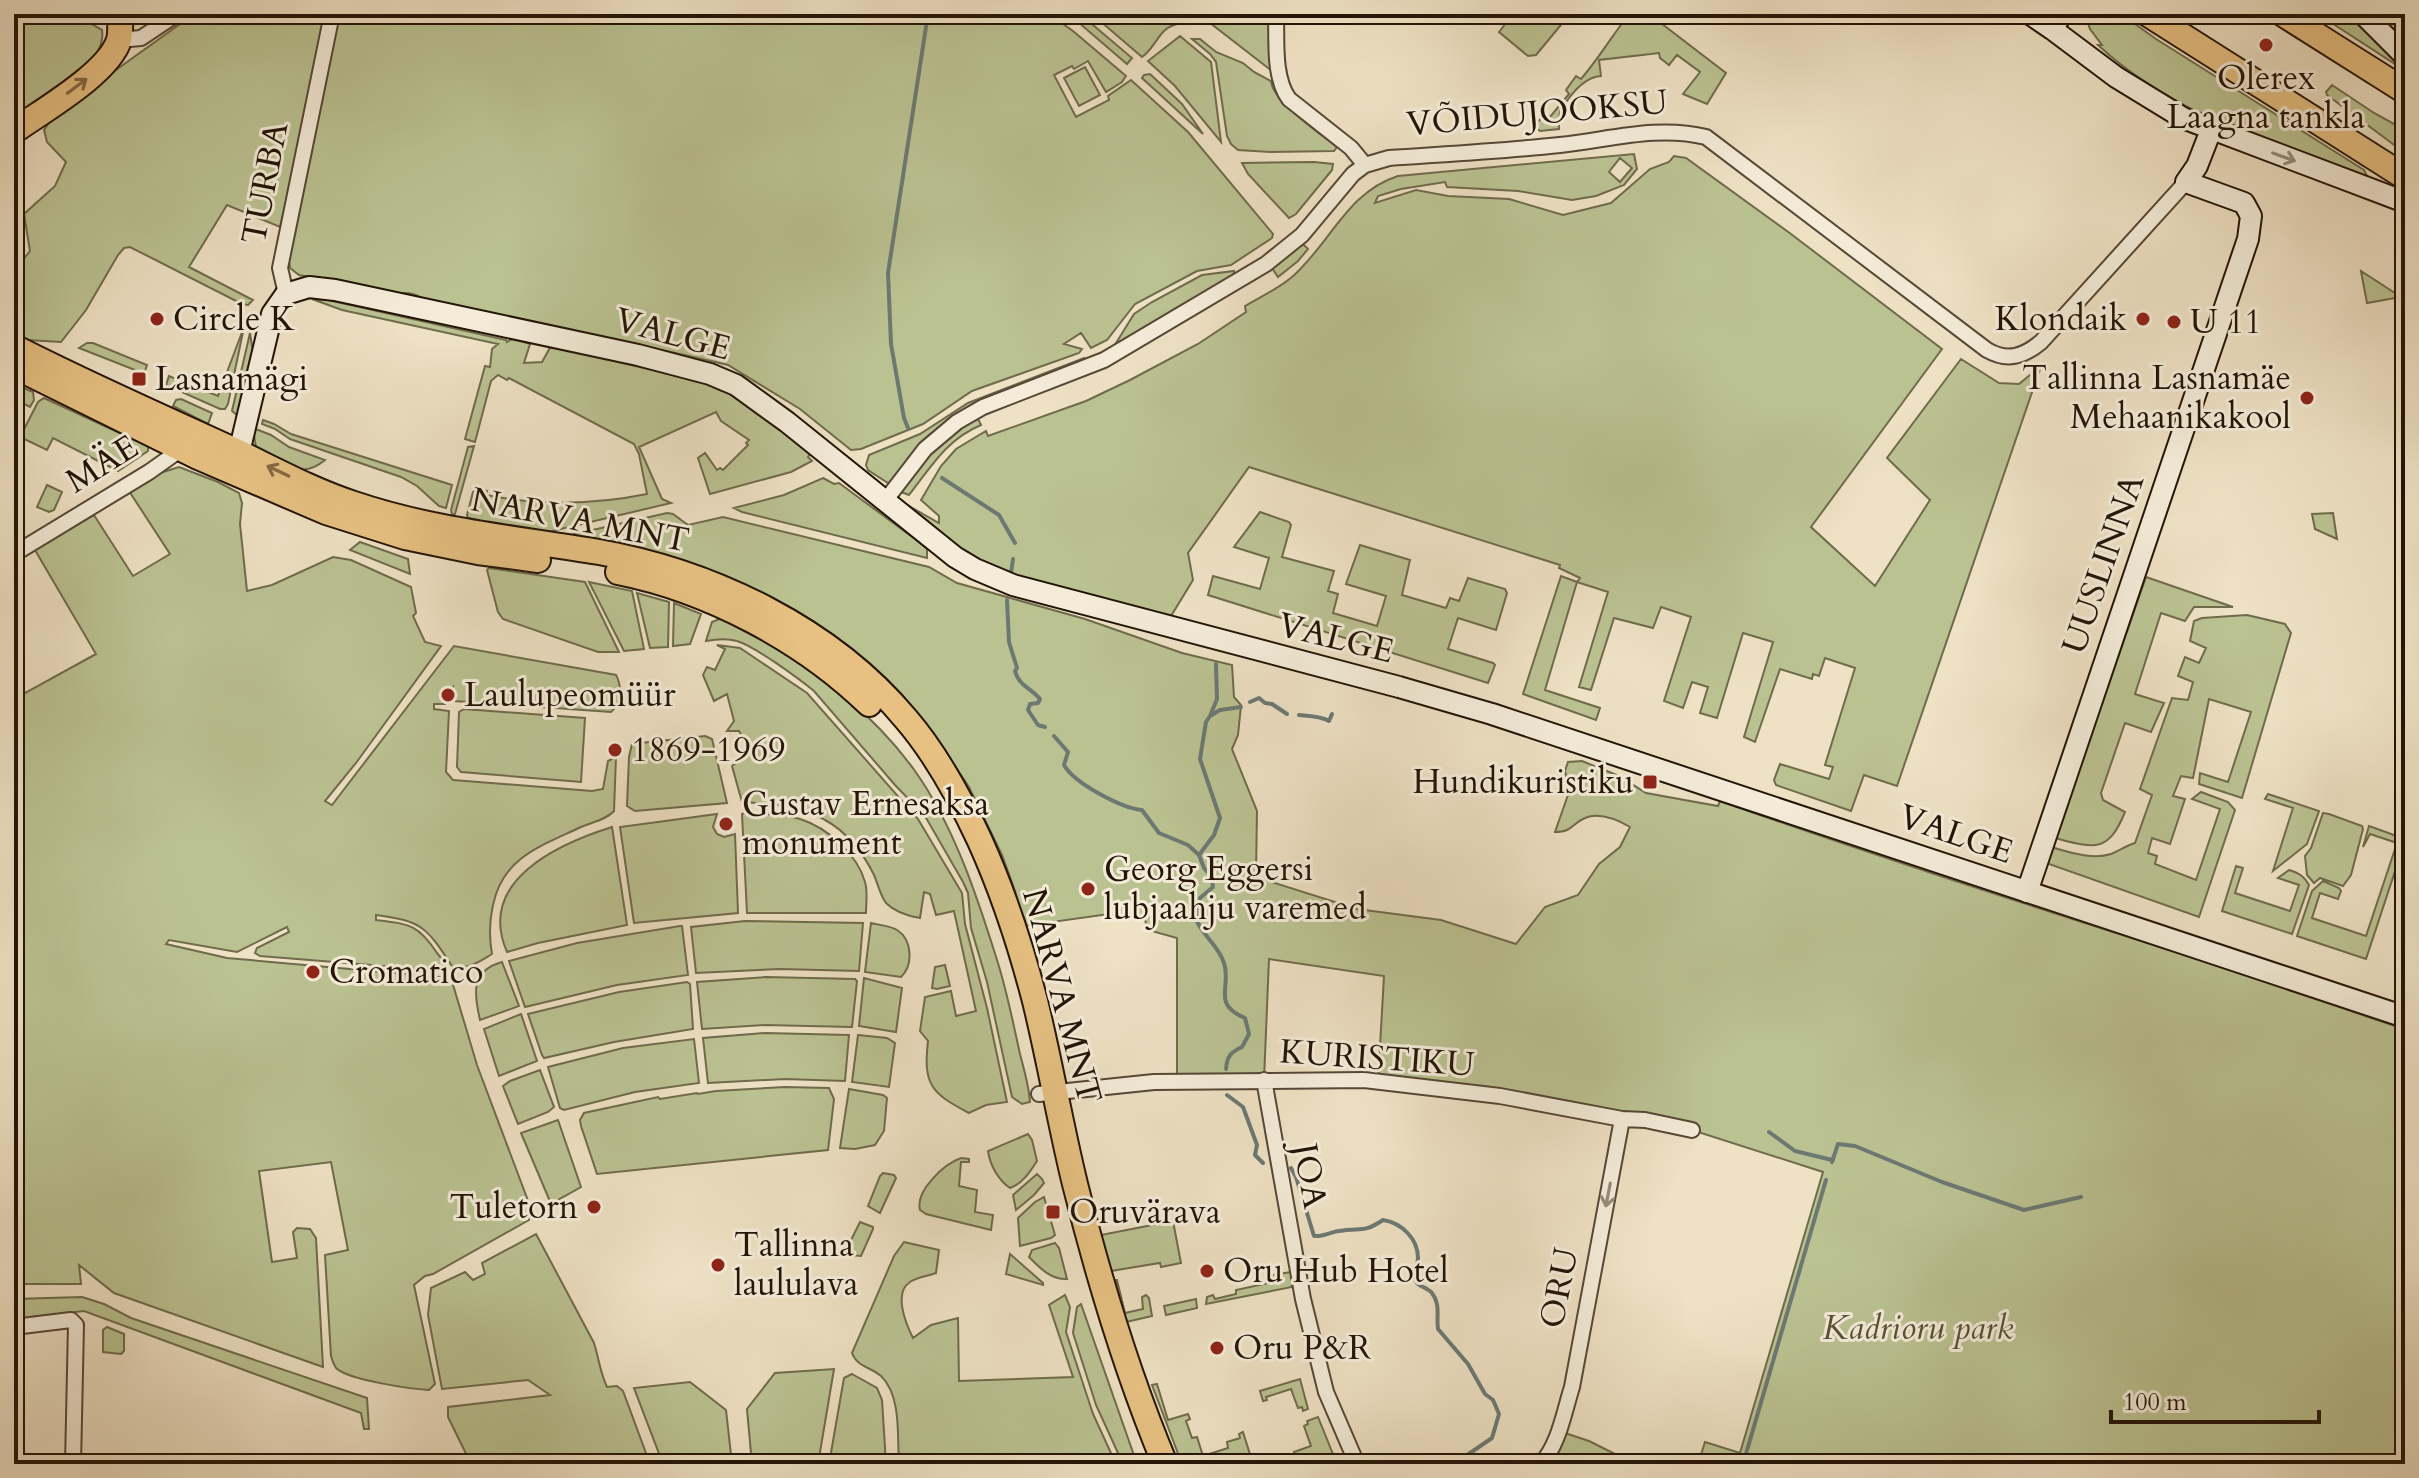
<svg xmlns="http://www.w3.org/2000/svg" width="2419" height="1478" font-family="Cardo,serif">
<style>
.green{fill:#bbc292;stroke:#6f6b4c;stroke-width:2;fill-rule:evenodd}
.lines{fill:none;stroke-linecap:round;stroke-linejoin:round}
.stream{stroke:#6c7973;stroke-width:4}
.street-casing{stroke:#564736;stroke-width:18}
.secondary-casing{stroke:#231406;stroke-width:24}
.primary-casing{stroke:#231406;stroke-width:28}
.street{stroke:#f4ecd9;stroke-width:14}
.secondary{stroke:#f4ecd9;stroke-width:20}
.primary{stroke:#e7c082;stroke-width:24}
.oneway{stroke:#856a44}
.oneway2{stroke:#968b7a}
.poi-dot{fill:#8f2418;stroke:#f4ecd9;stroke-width:3}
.labels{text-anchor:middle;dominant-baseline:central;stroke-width:6;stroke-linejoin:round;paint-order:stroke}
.poi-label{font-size:34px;fill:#231406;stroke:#f4ecd9;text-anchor:start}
.street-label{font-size:34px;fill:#231406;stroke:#f4ecd9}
.park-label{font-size:34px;font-style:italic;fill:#585137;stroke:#f4ecd9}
</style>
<rect width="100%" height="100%" fill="#eee1c4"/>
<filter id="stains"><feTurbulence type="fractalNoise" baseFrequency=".0025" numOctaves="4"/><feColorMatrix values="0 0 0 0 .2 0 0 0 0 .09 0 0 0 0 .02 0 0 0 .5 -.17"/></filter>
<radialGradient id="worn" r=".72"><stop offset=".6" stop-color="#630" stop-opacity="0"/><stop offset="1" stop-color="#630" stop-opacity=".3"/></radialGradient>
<path class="green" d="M14,14H74L102,30C108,67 41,100 14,119Z
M194,14H327L297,160L280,227L227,205L189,267L253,300L248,305L242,304L130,247L124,248L118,255L86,310L61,342L27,340L14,333V271L30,251L24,214L55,186L66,162L47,142L44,130L53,117L81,95Z
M339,14H1049L1073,31L1126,76L1122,82L1106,92L1088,61L1074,69L1072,66L1054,75L1076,117L1109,100L1108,96L1131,80L1188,132L1273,234L1272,238L1231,265L1197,271L1135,304L1107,340L1091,348L1081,333L1064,344L1082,349L1079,353L972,391L923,424L861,449L851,450L800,409L728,365L649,347L428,302C417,294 410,291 396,294L299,275L290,268L289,261L295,227Z
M1064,14H1080L1132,58L1127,64L1078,22Z
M1092,14H1268L1272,71L1210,23C1196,23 1175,20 1164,31C1156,39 1152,50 1142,57Z
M1513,14H1570L1536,55L1528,56L1499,32Z
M1629,14H1649L1726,73L1707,104L1683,94L1700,72L1677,55L1669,65L1660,58L1659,53L1599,60L1601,76C1583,77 1570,95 1561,110C1558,115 1559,123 1559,129L1540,131L1534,126L1545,114L1550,117L1569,94L1566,90L1576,76L1581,79C1599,58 1612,36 1629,14Z
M2085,14H2121L2156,39L2364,170L2367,176L2364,181C2272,144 2172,114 2098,45H2102L2090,29Z
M2318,14H2351L2405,67L2398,66Z
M2375,14H2405V43Z
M1180,36L1211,62L1221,142L1175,86L1148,61Z
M1192,39H1200L1216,52L1243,63L1254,72L1271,81C1272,101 1321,134 1337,147L1334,151L1270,152L1238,150L1231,144L1227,136L1216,62L1210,54Z
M1085,67L1100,95L1079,106L1064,78Z
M1150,74L1182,104L1203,134L1142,78L1144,75Z
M2332,85L2374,113L2405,130V153L2327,95L2326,92Z
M1634,154L1637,169L1624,185L1596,196L1572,200L1518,191L1447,187L1445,182L1401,189L1378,196L1375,203L1416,190L1448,196L1509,199L1563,215L1611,203L1650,169L1669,162L1674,156L1686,158L1791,234L1942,349L1811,527L1875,586L1930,500L1887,458L1961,359L1999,383L2019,384L2041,366L1897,786L1864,775L1851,811L1776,785L1774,780L1780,764L1829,779L1833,767L1825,765L1855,668L1825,658L1819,676L1813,674L1812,679L1780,669L1755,742L1744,737L1773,642L1743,633L1717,718L1700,713L1708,687L1692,682L1683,708L1664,701L1691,617L1661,607L1653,628L1614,618L1591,690L1579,687L1608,592L1577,582L1545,690L1600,708L1596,720L1523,694L1561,576L1577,582L1580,578L1559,568L1560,565L1249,467L1188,553L1193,580L1171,616L1018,580L984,566L906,512L900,501L939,523V516L921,500L941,466L956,449L986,431L988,436L1086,401L1130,380L1198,344L1246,312L1245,306C1260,297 1278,289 1292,277C1330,244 1347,192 1398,176ZM1620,158L1632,168L1620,182L1609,172Z
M1314,162L1333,164L1332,170L1296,214L1289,218L1248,174L1242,163Z
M1303,244L1308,249L1298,261L1278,277L1272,268Z
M1234,271V276L1113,348L1134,314L1152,302L1202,275Z
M2361,271L2401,297L2367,303Z
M312,299L328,300L506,340L507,342L513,338L530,344L524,363L542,362L551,346L712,384L741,398L811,452L808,457L812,461L791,472L710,494L698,458L705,453L717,470L720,468L723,470L748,445L746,443L749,440L721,421L716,412L639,447L662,499L671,503L548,532L507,527L468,518L467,515L473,492L478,488L487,491L486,495C541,506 593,505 647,494L639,454L634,444L509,378L507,380L498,375L491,381L475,442L465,439L485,366L490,367L492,349L498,344L342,310Z
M244,327L228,404L225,409H220L166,385L169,376L218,396Z
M250,333L253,353L238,416L232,411Z
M87,343H93L147,365L145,371L140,372L79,348Z
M1084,358L1085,361L960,413L928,436L895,479L888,483L868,470L866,465L869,455L920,434L968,403Z
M14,384L33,392L34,400L30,407L14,399Z
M44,398L148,446V451L118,471L53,438L47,450L20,437L38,402Z
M181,399L212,413L208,424L173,406L176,400Z
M977,417L981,425C947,439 931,467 909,495L901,492L935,447Z
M263,420L274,424L291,434L452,485L446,508L439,506L417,486L401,477L290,439L275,429L262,424Z
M253,428L271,435L289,447L325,460C299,482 281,461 256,448Z
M474,446L455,514L452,515L451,510L468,447Z
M179,467L218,482L239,493L242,503L240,524L247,591L272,585L333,557L351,560L411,587L416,613L413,616L425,642L441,646L356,763L325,801L332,805L454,646L616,675C622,686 622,703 611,712L454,701L453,687L447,694L445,704H434V709L449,711L446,772L453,780L592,791L603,789L608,761L616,757L614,811C606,820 592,822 581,827C541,846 503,857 493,905C489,922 489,937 492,954C480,961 467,971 452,966C427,928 423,921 376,915V920C409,924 418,924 437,953C442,959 445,963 445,971L260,956L255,953L257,948L289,932L287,927L237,952L169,940L166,944L227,958L451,978L477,1065L530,1206L529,1220L433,1274L425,1276L414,1285L435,1384L429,1390C411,1389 348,1380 336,1368C334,1365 332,1360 331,1356L325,1255L348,1250L331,1162L259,1171L272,1262L297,1258L293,1232L297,1228L310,1229L316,1238L323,1367L114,1293L79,1265L81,1284H14V699L96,654L35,550L94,515L133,576L170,554L129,491L163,472Z
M823,478L834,484L839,483L915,539L927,549V558L742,512L734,508L784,495Z
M47,485L62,492L54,510L49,512L37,507Z
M1260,512L1289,522L1291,525L1282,557L1334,571L1328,591L1338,594L1333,613L1377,626L1386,596L1346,584L1360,545L1410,560L1402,595L1446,608L1450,598L1459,601L1468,578L1505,589L1507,593L1496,630L1458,618L1448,649L1493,663L1495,665L1488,683L1208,595L1213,576L1260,589L1269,558L1234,547Z
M667,513L673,514L688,525L723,517L929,567L957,583L1085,619L1182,653L1232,665L1234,697L1241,705L1238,735L1232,749L1257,811L1256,877L1357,909L1441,920L1516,944L1545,907L1578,895L1599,864L1620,847L1630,827C1618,820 1599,812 1585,818C1571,824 1573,832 1555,832L1569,792L1565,771L1568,762L1582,761L1619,776L1646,793L1718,806L1720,801C1895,863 2073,919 2250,976C2302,992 2352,1013 2405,1029V1464H1698L1705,1442L1740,1453L1823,1172L1692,1130L1378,1082L1384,976L1269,959L1264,1080L1177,1081V938L1148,930L1145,920L1109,914L1024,926L1015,891L1002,855L969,787L930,729L885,679L557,538Z
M2333,513L2337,539L2315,529L2312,514Z
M360,542L408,559L410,574L350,550Z
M489,568L585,582L619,652H598L503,619L498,612L487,570Z
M2146,577L2233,607H2194L2185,621L2161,613L2135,694L2164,703L2151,732L2125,723L2101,793L2103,800L2125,812C2108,854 2094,848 2055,838Z
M589,582L632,591L644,649L624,651Z
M637,593L669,602L668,647L650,648Z
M674,603L701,614L690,644L673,646Z
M2247,615L2285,624L2291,633L2242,798L2199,784L2200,773L2228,782L2251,712L2209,699L2193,778L2181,776L2173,796L2185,799L2170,844L2152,838L2148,853L2157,856L2155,864L2196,880L2220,809L2192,799L2201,792L2228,802L2235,810L2199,917L2046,863L2051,847C2069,852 2092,860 2111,854C2119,851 2125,846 2135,843L2152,795L2140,789L2172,698L2188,700L2193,682L2178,676L2185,657L2199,663L2206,648L2190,641L2194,621L2202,618Z
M722,618C795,654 866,703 915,771C954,826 977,896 997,960C1007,991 1013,1023 1020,1054C1024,1070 1029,1086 1030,1102L1022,1104L1012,1097L987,982L971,928L968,893L963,882L925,816L895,785L814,691C798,678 756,647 737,641C727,638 716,639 706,641L712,622Z
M717,645L740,648L807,693L918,819L962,893L965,924L987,1008L1007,1102L986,1105L969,1113C931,1093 923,1085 928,1041L920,1031L925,997L951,991L956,1016L976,1011L954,911L936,915L930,894L924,892L920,918C908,916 895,912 886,903C880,895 878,884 874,875C864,854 846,831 825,820C799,805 771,804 742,802L732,766L747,754L749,748L739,731H727L734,721L727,694L714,701L703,675L707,667L715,670L725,649Z
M464,709L585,718L581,782L461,772L457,767L459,712Z
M705,736L712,739L727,803L635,811L627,806L629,757L632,744Z
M2268,794L2319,811L2307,844L2273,871L2293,808L2265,799Z
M745,813C763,814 783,814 800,819C828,828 857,854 865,882C868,892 866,903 866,913H747L742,814Z
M2323,813L2329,814L2362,826L2363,829L2351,875L2343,886L2320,878L2314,883L2307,875L2305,856L2311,848Z
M717,814L713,827L717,834L724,837L735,834L738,913L634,923L620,827Z
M2369,826L2405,839V841L2366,959L2297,936L2312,891L2323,881L2339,888L2341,891L2338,899L2320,893L2312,918L2366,936L2397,843L2370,834L2363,847Z
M612,827L627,925L538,943L507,952C476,881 558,844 612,827Z
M2236,866L2243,868L2235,893L2290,911L2299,885L2278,878L2289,870C2299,873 2304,876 2309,885L2292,934L2222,911Z
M745,921L863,923L859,971L780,969L696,973L691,927Z
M871,923C879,925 891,926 897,930C913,940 913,966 901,977L865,972Z
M680,926H682L688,975L617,985L525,1007L509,961L577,943Z
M502,962L519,1006L480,1020C474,994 470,971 502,962Z
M945,965L950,986L937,989L932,988L935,967Z
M766,977L855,979L857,981L852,1027L765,1025L702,1029L697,982Z
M864,978L902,988L896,1032L859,1026Z
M687,982L690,984L693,1029L614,1042L544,1058L542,1055L528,1014L619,992Z
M521,1014L537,1061L499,1076L484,1029Z
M765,1033L849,1035L845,1081L785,1079L708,1083L703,1038Z
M858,1035L887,1038L895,1043L889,1087L852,1082Z
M694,1039L699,1083L635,1092L564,1110L560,1108L548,1067L623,1048Z
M540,1070L554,1107L548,1112L518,1124L503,1086L510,1081Z
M785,1087L829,1088L834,1099L828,1150L597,1174L581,1126L580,1120L584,1113L658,1097L660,1099L697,1093L698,1094L716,1091Z
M849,1089L883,1095L887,1098L884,1131L875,1145L855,1149L840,1148Z
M558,1120L581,1187L554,1202L549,1199L521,1133Z
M1028,1134L1032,1140L1037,1161C1030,1172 1022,1184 1010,1188C998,1180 990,1165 988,1151Z
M961,1158L969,1159V1162H961L959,1186L977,1190L975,1212L993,1215L991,1230L926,1214L920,1210C915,1191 944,1164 961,1158Z
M883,1173L894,1175L896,1178L880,1213L868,1206L880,1176Z
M1037,1174L1042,1179L1044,1183L1034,1195L1016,1210L1013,1195Z
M1044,1197L1055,1235L1051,1238L1020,1246L1018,1218L1035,1202Z
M1173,1221L1181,1263L1161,1267L1160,1263L1111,1271L1101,1235Z
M860,1222L873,1227V1229L861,1256L849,1255L847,1248Z
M536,1234L594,1343C599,1359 600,1372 607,1387L617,1386L623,1391L650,1464H471L448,1417V1407L550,1395L528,1380L442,1389L428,1315L431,1288L465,1272L473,1280L485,1274L482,1263Z
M904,1242L939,1250L936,1273C928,1276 917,1277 910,1282C893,1293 906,1324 913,1338L931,1325L958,1318L959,1381L1073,1377L1049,1305L1065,1295L1070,1307L1066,1332L1093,1414L1116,1464H1103L1101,1460L1096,1459L1083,1464H899C897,1438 902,1396 881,1376C871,1367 857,1367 852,1353L894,1256Z
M1055,1243L1059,1248L1067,1279C1051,1280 1040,1268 1029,1257L1032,1250Z
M1010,1254L1043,1283V1285L1006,1274Z
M1291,1272L1292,1287L1206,1304L1207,1297L1213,1295L1215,1299L1236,1294V1290L1273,1282L1272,1275Z
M1116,1280H1117L1125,1313L1143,1309L1142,1297L1146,1295L1149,1298L1152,1316L1126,1322Z
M82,1297L104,1304L131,1318L367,1398L369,1429H364L361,1413L84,1311L14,1319V1299Z
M1196,1299L1197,1308L1166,1315L1164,1306Z
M1081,1304L1137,1464H1123L1096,1405L1073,1333L1077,1307Z
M107,1327L124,1334V1351L121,1354L103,1352V1330Z
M834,1369L818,1464H752L747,1409L775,1373Z
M852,1374L877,1388L882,1400L886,1464H829L844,1378Z
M1300,1379L1308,1409L1303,1411L1302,1407L1298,1408L1291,1389L1266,1397L1267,1400L1263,1401L1260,1391Z
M690,1382L726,1410L732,1464H663L634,1388Z
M1157,1384L1168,1420L1188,1414L1190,1419L1186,1421L1192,1438L1197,1437L1203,1456L1228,1448L1227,1442L1240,1438L1239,1434L1243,1432L1253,1464H1182L1152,1385Z
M1318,1417L1337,1464H1268L1295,1456L1294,1452L1311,1446L1304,1426L1308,1424L1307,1421Z
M1562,1432L1589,1441L1635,1464H1540Z"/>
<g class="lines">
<path class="stream" d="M908,428L904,418L891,344L888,273L928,14
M942,478L999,515L1015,543
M1011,573L1013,559
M1007,600L1009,642L1017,668L1015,671C1019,686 1031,688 1040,699L1038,703L1030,704L1028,710L1038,725L1045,727
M1250,702L1259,698L1265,703L1272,704L1287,714
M1299,715C1309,716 1321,716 1329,721L1332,714
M1210,716L1217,699L1216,664
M1054,736L1068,752L1064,765C1074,783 1121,808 1142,810L1159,833L1188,845L1199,855L1204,868L1211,876L1213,887L1200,898L1196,919C1202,935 1219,946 1224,963C1232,987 1211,1004 1245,1018L1249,1034L1242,1047C1231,1052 1227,1056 1226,1069
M1199,855L1214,835L1220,818L1200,759L1206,722L1210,716L1220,710L1241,707
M1227,1095L1243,1107L1257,1145L1255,1155L1263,1163
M1769,1132L1795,1151L1832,1160
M1832,1162L1838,1144L1855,1146L1942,1182L2024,1210L2081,1197
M1291,1168L1296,1177L1314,1236C1323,1237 1330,1232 1339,1231C1361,1227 1362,1234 1383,1220C1402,1223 1418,1239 1418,1258C1418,1265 1412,1277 1417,1283C1421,1287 1428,1288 1432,1293C1441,1305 1436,1316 1438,1329L1468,1364L1485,1394L1493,1400L1499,1414L1492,1438L1454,1464
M1743,1464L1826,1180"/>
<g class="street-casing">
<path id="street" d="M1276,14C1277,40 1273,77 1289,99L1351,148L1365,165
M118,40L141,38L177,14
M286,294L280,268L332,14
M885,501L925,449L957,422L983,407L1104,360L1266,264L1302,235L1353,174L1365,165L1389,158C1446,154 1503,151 1560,145C1609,140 1657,125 1706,137L1987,350C2008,362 2024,356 2041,342L2186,182
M14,554L149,472L173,455L178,444
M1264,1080L1303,1299L1326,1392L1357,1464
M1039,1094L1154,1082L1364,1080L1500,1096L1622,1119L1645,1120L1692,1130
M14,1327L71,1320L76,1325L73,1464
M1541,1464C1559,1444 1564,1412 1572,1387L1622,1119"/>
</g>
<g class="secondary-casing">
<path id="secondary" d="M2030,14L2052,29
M2062,14L2052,29L2116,77L2183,118L2405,202
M2363,14L2405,56
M236,465L272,314L286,294L309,287L335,290L638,355L710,374L736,385L787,422L955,557L975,569L1013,585L1399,687L1492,714L2405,1017
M2027,892L2248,239L2251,216L2244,203L2186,182L2197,166L2211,130"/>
</g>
<g class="primary-casing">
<path id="primary" d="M2148,14L2405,177
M2283,14L2405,91
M14,131C42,111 109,73 119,40C121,32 120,22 120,14
M14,347C88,385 164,418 240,453C277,471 314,491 354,504C434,531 516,538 599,552C712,572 831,629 906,719C937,755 960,798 980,841C1003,892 1021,947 1035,1001C1050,1062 1060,1123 1075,1184C1099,1280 1127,1373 1165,1464
M14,366L198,457L326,512L405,537L478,552L538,560
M618,572C709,590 803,640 869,704"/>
</g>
<use href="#street" class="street"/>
<use href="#secondary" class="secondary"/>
<use href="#primary" class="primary"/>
</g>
<defs><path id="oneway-shaft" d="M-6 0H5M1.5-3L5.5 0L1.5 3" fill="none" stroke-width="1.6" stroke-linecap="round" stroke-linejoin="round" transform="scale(2)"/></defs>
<g class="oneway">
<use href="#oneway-shaft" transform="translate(77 86) rotate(-37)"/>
<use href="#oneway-shaft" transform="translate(278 471) rotate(-155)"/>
</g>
<g class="oneway2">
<use href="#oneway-shaft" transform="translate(2284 157) rotate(20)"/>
<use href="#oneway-shaft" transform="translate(1608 1195) rotate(101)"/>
</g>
<g class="poi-dot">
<circle cx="2266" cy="45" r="8"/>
<circle cx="157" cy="319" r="8"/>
<circle cx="2143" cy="319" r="8"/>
<circle cx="2174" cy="322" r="8"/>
<rect x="131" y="371" width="16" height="16" rx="4"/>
<circle cx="2307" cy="398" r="8"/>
<circle cx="448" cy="695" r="8"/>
<circle cx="615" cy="750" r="8"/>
<rect x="1642" y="774" width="16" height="16" rx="4"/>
<circle cx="726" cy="824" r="8"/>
<circle cx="1088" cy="889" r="8"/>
<circle cx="313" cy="972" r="8"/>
<circle cx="594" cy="1207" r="8"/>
<rect x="1045" y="1204" width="16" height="16" rx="4"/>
<circle cx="718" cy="1265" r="8"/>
<circle cx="1207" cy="1271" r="8"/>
<circle cx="1217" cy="1348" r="8"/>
</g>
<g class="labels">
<g class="poi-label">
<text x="2266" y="78" text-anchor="middle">Olerex<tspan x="2266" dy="39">Laagna tankla</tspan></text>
<text x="173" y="319">Circle K</text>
<text x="2127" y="319" text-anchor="end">Klondaik</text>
<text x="2190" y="322">U 11</text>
<text x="2291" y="378" text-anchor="end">Tallinna Lasnamäe<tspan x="2291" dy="39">Mehaanikakool</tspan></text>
<text x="155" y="379">Lasnamägi</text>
<text x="464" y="695">Laulupeomüür</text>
<text x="631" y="750">1869-1969</text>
<text x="1634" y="782" text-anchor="end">Hundikuristiku</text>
<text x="742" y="804">Gustav Ernesaksa<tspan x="742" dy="39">monument</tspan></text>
<text x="1104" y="869">Georg Eggersi<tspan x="1104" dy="39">lubjaahju varemed</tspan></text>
<text x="329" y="972">Cromatico</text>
<text x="578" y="1207" text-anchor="end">Tuletorn</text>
<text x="1069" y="1212">Oruvärava</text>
<text x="734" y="1245">Tallinna<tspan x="734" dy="39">laululava</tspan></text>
<text x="1223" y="1271">Oru Hub Hotel</text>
<text x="1233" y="1348">Oru P&amp;R</text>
</g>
<g class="street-label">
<text transform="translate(1537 113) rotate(-5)">VÕIDUJOOKSU</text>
<text transform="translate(265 183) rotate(-79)">TURBA</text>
<text transform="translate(673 334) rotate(15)">VALGE</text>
<text transform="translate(102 464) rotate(-32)">MÄE</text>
<text transform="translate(580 520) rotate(11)">NARVA MNT</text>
<text transform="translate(2103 564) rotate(-71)">UUSLINNA</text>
<text transform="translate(1336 638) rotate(14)">VALGE</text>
<text transform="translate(1956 834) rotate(19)">VALGE</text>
<text transform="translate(1062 996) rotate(75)">NARVA MNT</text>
<text transform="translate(1377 1058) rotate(4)">KURISTIKU</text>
<text transform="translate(1310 1176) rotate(80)">JOA</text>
<text transform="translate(1559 1288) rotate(-79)">ORU</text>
</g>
<g class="park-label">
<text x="1918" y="1328">Kadrioru park</text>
</g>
</g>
<rect width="2419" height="1478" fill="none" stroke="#eee1c4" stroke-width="48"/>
<rect x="16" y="16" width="2387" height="1446" fill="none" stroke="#231406" stroke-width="4"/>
<rect x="24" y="24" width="2371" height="1430" fill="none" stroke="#231406" stroke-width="2"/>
<path d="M2111 1410v12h208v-12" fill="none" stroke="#231406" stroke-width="4"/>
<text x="2123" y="1410" font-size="24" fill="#231406" stroke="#f4ecd9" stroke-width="6" paint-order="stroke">100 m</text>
<rect width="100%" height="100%" filter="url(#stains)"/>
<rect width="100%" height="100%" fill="url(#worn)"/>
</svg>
